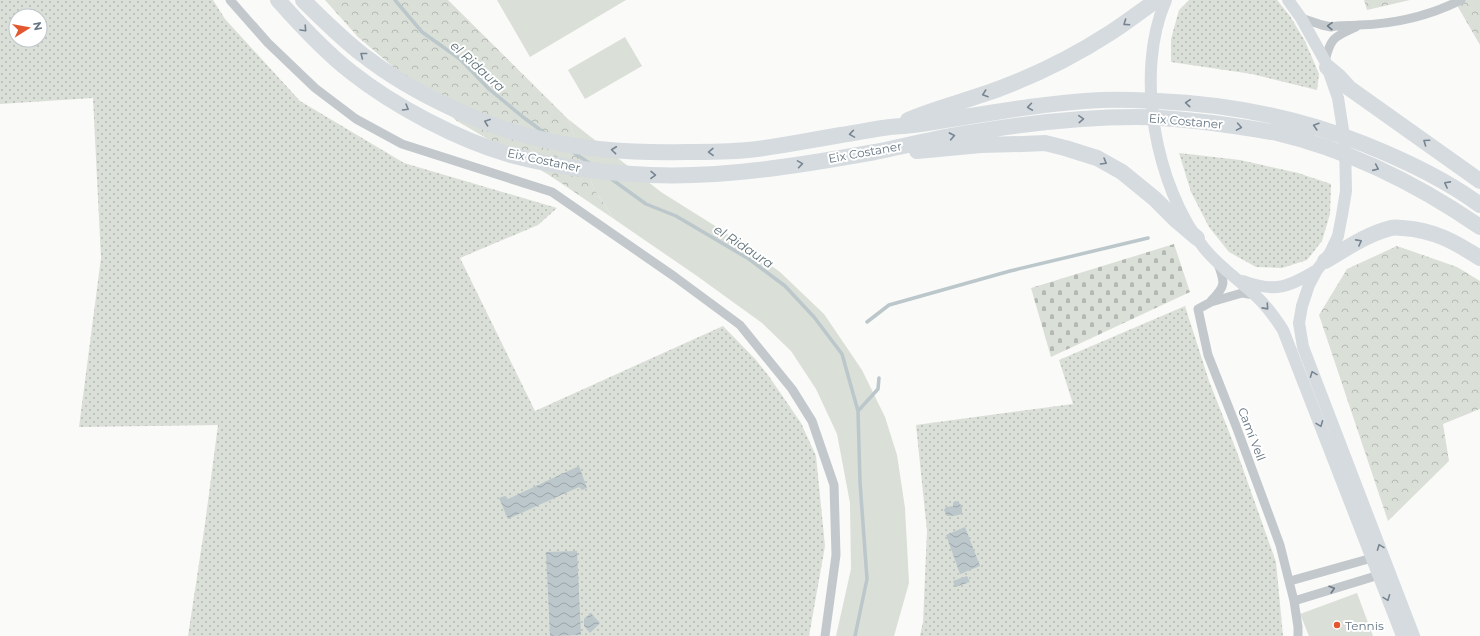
<svg xmlns="http://www.w3.org/2000/svg" width="1480" height="636" font-family="Montserrat,sans-serif">
<style>
.green{fill:#dadfd7}
.forest{fill:url(#forest-crowns)}
.cemetery{fill:url(#cemetery-stones)}
.park{fill:url(#park-dots);fill-rule:evenodd}
.water{fill:url(#water-waves)}
.lines{fill:none;stroke-linecap:round;stroke-linejoin:round}
.stream{stroke:#bbc7cb;stroke-width:3.5}
.street{stroke:#c3c8cc;stroke-width:9}
.secondary{stroke:#d6dbdf;stroke-width:12}
.highway{stroke:#d6dbdf;stroke-width:16}
.oneway{stroke:#768591}
.oneway2{stroke:#6a7a87}
.poi-dot{fill:#e4572e;stroke:#fff;stroke-width:1.5}
.labels{text-anchor:middle;dominant-baseline:central;stroke-width:4;stroke-linejoin:round;paint-order:stroke}
.street-label{font-size:12px;fill:#657683;stroke:#fff}
.poi-label{font-size:12px;fill:#657683;stroke:#fff;text-anchor:start}
.water-label{font-size:13px;font-style:italic;fill:#60757c;stroke:#fff}
</style>
<defs>
<pattern id="forest-crowns" width="20" height="18" patternUnits="userSpaceOnUse"><rect width="20" height="18" fill="#dadfd7"/><path d="M2 6a3 3 0 1 1 6 0M12 15a3 3 0 1 1 6 0" fill="none" stroke="#b4b9b4"/></pattern>
<pattern id="cemetery-stones" width="16" height="16" patternUnits="userSpaceOnUse"><rect width="16" height="16" fill="#dadfd7"/><path d="M2 7V4a2 2 0 0 1 4 0v3zM10 15v-3a2 2 0 0 1 4 0v3z" fill="#b4b9b4"/></pattern>
<pattern id="park-dots" width="8" height="8" patternUnits="userSpaceOnUse"><rect width="8" height="8" fill="#dadfd7"/><path d="M2 2h.1M6 6h.1" fill="none" stroke="#b4b9b4" stroke-width="1.8" stroke-linecap="round"/></pattern>
<pattern id="water-waves" width="16" height="10" patternUnits="userSpaceOnUse"><rect width="16" height="10" fill="#bbc7cb"/><path d="M0 5q4-4 8 0t8 0" fill="none" stroke="#9ca6aa"/></pattern>
</defs>
<rect width="100%" height="100%" fill="#fafaf8"/>
<path class="green" d="M497,0H626L530,57Z
M625,37L642,66L585,99L568,70Z
M568,119L661,192L720,229L780,272L824,314L862,370L885,417L897,455L905,508L909,583L894,636H836L851,569L850,503L837,434L816,389L791,351L762,323L697,276L614,219L594,189Z
M1357,593L1373,636H1309L1300,614Z"/>
<path class="forest" d="M325,0H448L568,119L594,189L614,219L549,175L457,121L358,37Z
M1364,0H1410L1367,10Z
M1454,0H1480V45Z
M1397,246L1457,267L1480,281V409L1443,424L1449,461L1388,521L1319,315L1347,269Z"/>
<path class="cemetery" d="M1174,244L1190,292L1051,357L1031,288Z"/>
<path class="park" d="M0,0H213L225,19L300,101L404,163L557,208L538,225L460,258L535,411L723,326L756,360L768,375L801,423L816,456L825,546L809,636H188L205,524L218,425L79,427L101,258L93,98L0,104ZM16,16H40V40H16Z
M1189,0H1277L1290,16L1305,41L1319,74L1317,90L1252,74L1171,62V39L1179,10Z
M1179,153L1240,160L1298,173L1331,184L1330,214L1322,241L1307,260L1282,268L1256,267L1229,252L1209,227L1191,192Z
M1185,306L1209,381L1237,452L1276,562L1283,636H920L923,622L927,531L916,425L1073,404L1059,360Z"/>
<path class="water" d="M579,466L587,488L582,490L579,487L508,519L499,498L505,496L508,499Z
M955,501L958,502L962,506V513C959,516 951,516 947,516L944,510L946,507L953,506V503Z
M965,527L980,566L960,574L946,535Z
M577,551L581,635L550,636L546,552Z
M967,576L970,582L955,587L953,581Z
M591,613L600,623L590,633L584,626V619Z"/>
<g class="lines">
<path class="stream" d="M395,0L422,32L460,59L489,89L523,117L546,134
M573,152L589,163
M610,178L646,204L676,216L749,259L785,286L814,317L842,354L858,411L860,482L867,579L855,636
M867,322L889,305L1010,271L1148,238
M858,411L878,389L879,378"/>
<path class="street" d="M230,0L268,43L315,88L356,119L402,144L552,192L675,277L740,325L792,389L812,421L834,485L836,555L825,636
M1301,18L1322,25L1331,27C1340,25 1350,26 1359,25C1395,24 1429,16 1461,0
M1325,61C1331,36 1335,37 1356,27
M1255,295L1242,293L1211,302L1198,309L1208,355L1236,426L1280,545L1294,601L1298,627V636
M1211,301C1226,286 1225,283 1218,264
M1290,581L1372,558
M1294,601L1379,575"/>
<path class="secondary" d="M1166,0C1134,72 1155,187 1204,248C1220,268 1241,281 1259,299C1269,309 1276,319 1283,330L1402,636
M1288,0L1301,18L1325,61L1338,98L1345,143L1346,191L1342,215L1338,236L1330,253L1317,270L1309,285L1302,306L1299,323L1303,347L1414,636
M1243,281C1275,293 1289,287 1317,270"/>
<path class="highway" d="M278,0C301,26 324,51 351,72C394,106 458,140 511,155C556,167 604,173 651,175C724,178 802,165 875,152C904,146 933,139 963,134C1020,124 1078,117 1136,117C1162,117 1187,120 1213,123C1234,126 1256,129 1277,133C1349,150 1419,185 1480,227
M303,0C322,19 341,38 363,55C413,94 486,128 549,141C594,151 640,153 685,152C706,152 727,152 748,150C779,147 810,140 841,135C857,133 873,129 890,127C902,126 915,125 927,123C985,114 1042,103 1101,100C1119,99 1138,100 1157,101C1228,104 1297,117 1364,144C1404,160 1445,179 1480,205
M1327,67L1339,77L1349,88L1480,181
M908,120C938,107 970,100 1001,88C1038,74 1076,55 1110,33C1126,23 1141,11 1157,0
M917,151L981,145L1023,144L1045,143L1065,148L1097,158L1122,172L1155,199L1177,221L1197,238
M1325,261C1346,249 1367,234 1391,228C1395,227 1399,228 1403,228C1434,230 1455,242 1480,258"/>
</g>
<defs><path id="oneway-chevron" d="M-2-3.5L2.5 0L-2 3.5" fill="none" stroke-width="1.6" stroke-linecap="round" stroke-linejoin="round"/></defs>
<g class="oneway">
<use href="#oneway-chevron" transform="translate(1126 23) rotate(146)"/>
<use href="#oneway-chevron" transform="translate(304 29) rotate(47)"/>
<use href="#oneway-chevron" transform="translate(363 55) rotate(-142)"/>
<use href="#oneway-chevron" transform="translate(985 94) rotate(161)"/>
<use href="#oneway-chevron" transform="translate(1188 103) rotate(-175)"/>
<use href="#oneway-chevron" transform="translate(1030 107) rotate(172)"/>
<use href="#oneway-chevron" transform="translate(406 108) rotate(30)"/>
<use href="#oneway-chevron" transform="translate(1081 119) rotate(-3)"/>
<use href="#oneway-chevron" transform="translate(487 122) rotate(-160)"/>
<use href="#oneway-chevron" transform="translate(1316 126) rotate(-163)"/>
<use href="#oneway-chevron" transform="translate(1239 127) rotate(10)"/>
<use href="#oneway-chevron" transform="translate(852 134) rotate(171)"/>
<use href="#oneway-chevron" transform="translate(952 136) rotate(-11)"/>
<use href="#oneway-chevron" transform="translate(1426 142) rotate(-145)"/>
<use href="#oneway-chevron" transform="translate(614 150) rotate(-174)"/>
<use href="#oneway-chevron" transform="translate(711 152) rotate(179)"/>
<use href="#oneway-chevron" transform="translate(1104 162) rotate(30)"/>
<use href="#oneway-chevron" transform="translate(800 164) rotate(-9)"/>
<use href="#oneway-chevron" transform="translate(1376 168) rotate(24)"/>
<use href="#oneway-chevron" transform="translate(653 175) rotate(1)"/>
<use href="#oneway-chevron" transform="translate(1447 184) rotate(-152)"/>
<use href="#oneway-chevron" transform="translate(1359 242) rotate(-28)"/>
<use href="#oneway-chevron" transform="translate(1266 307) rotate(48)"/>
<use href="#oneway-chevron" transform="translate(1313 374) rotate(-111)"/>
<use href="#oneway-chevron" transform="translate(1320 424) rotate(69)"/>
<use href="#oneway-chevron" transform="translate(1380 547) rotate(-111)"/>
<use href="#oneway-chevron" transform="translate(1387 598) rotate(69)"/>
</g>
<g class="oneway2">
<use href="#oneway-chevron" transform="translate(1330 26) rotate(-178)"/>
<use href="#oneway-chevron" transform="translate(1332 589) rotate(-17)"/>
</g>
<circle class="poi-dot" cx="1337" cy="625" r="4"/>
<g class="labels">
<g class="street-label">
<text transform="translate(1186 121) rotate(5)">Eix Costaner</text>
<text transform="translate(865 152) rotate(-10)">Eix Costaner</text>
<text transform="translate(544 160) rotate(12)">Eix Costaner</text>
<text transform="translate(1252 434) rotate(69)">Camí Vell</text>
</g>
<g class="poi-label">
<text x="1345" y="625">Tennis</text>
</g>
<g class="water-label">
<text transform="translate(478 66) rotate(42)">el Ridaura</text>
<text transform="translate(744 246) rotate(33)">el Ridaura</text>
</g>
</g>
<g transform="translate(28 28) rotate(79)"><circle r="19" fill="#ffffff" stroke="#c1c8cd"/>
<path d="M0-3L7 15L0 10L-7 15Z" fill="#e4572e"/>
<text y="-6" font-size="11" font-weight="bold" text-anchor="middle" fill="#657683">N</text>
</g>
</svg>
